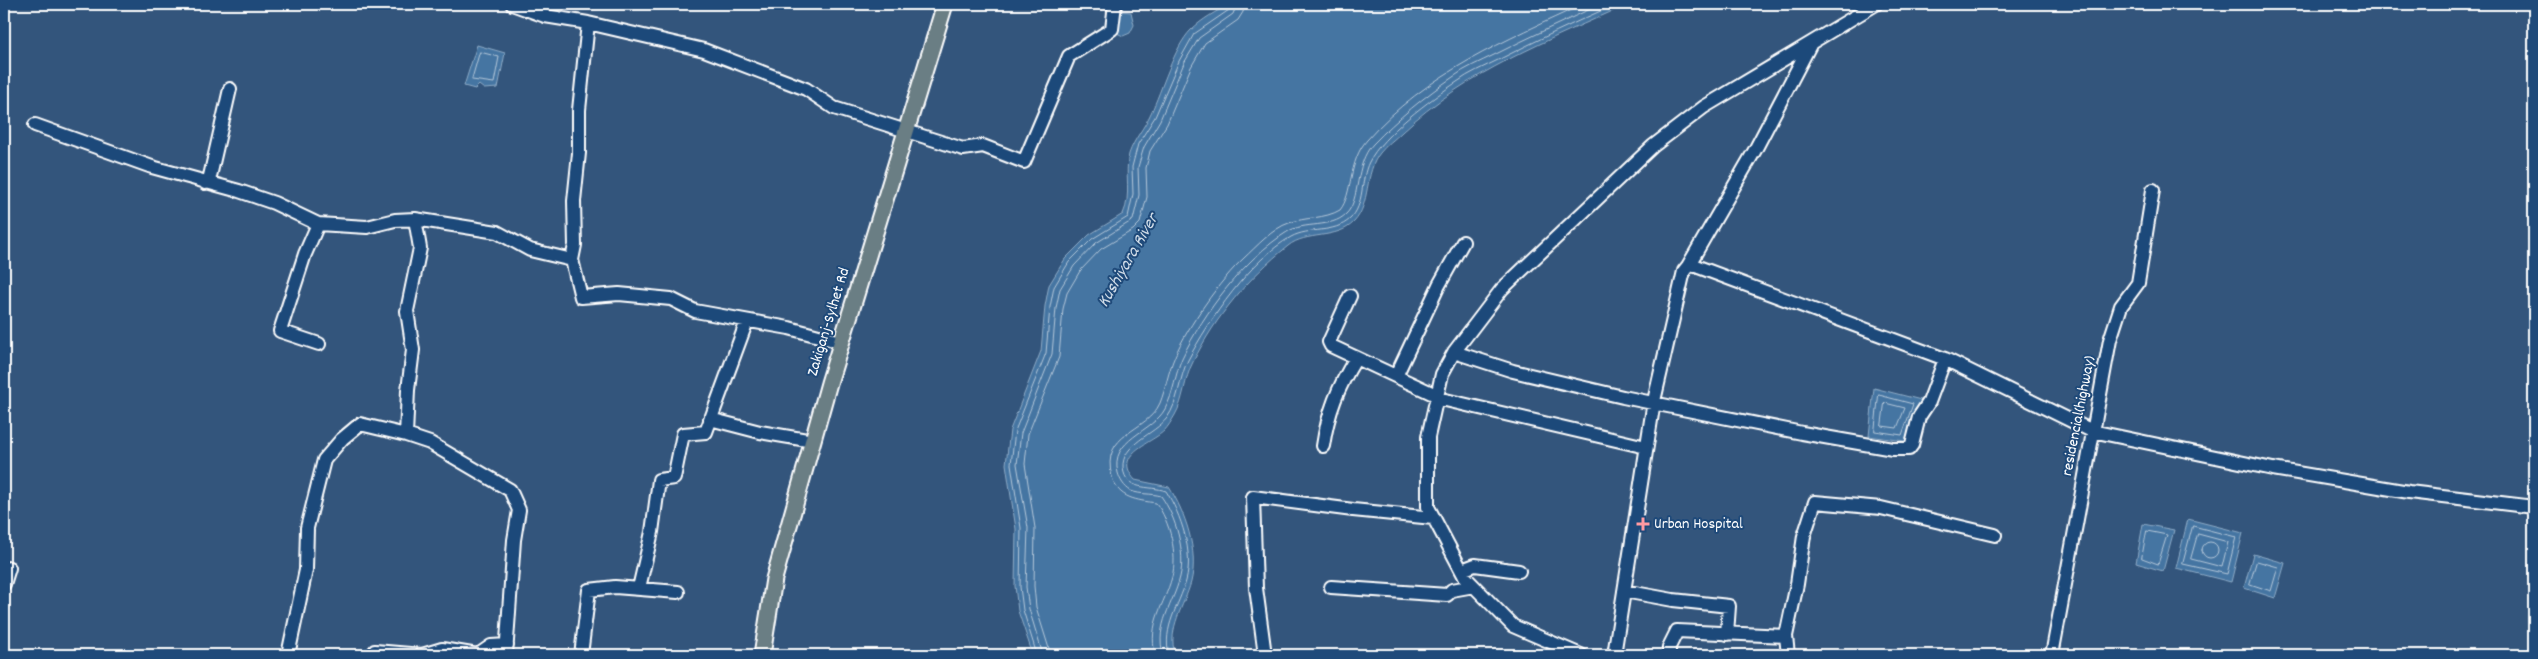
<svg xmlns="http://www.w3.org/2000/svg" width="2538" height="659" font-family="Dekko,sans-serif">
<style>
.water{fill:#4575a2;stroke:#8facc7}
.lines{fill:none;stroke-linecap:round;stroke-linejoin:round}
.shore{stroke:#b5c8da;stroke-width:1}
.minor-casing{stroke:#fff;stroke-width:16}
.major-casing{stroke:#fff;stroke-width:19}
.minor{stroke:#1f4a7a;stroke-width:12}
.major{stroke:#6b7e84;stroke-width:15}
.poi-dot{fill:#ff9aa2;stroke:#1f4a7a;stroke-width:2}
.labels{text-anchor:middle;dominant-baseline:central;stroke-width:4;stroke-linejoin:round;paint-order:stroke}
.street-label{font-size:16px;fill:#fff;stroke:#1f4a7a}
.poi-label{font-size:16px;fill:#fff;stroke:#1f4a7a;text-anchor:start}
.water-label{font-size:18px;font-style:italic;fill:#d0dce8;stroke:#1f4a7a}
</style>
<rect width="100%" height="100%" fill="#33557c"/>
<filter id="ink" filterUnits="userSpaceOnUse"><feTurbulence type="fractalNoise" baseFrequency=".02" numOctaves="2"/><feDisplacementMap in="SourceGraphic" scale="10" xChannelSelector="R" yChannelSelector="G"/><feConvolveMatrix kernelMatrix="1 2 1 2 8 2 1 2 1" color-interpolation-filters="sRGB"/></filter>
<g filter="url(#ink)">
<path class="water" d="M1230,4H1628C1550,40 1465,72 1402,132C1395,139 1386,145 1380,153C1364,173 1371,204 1354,222C1337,240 1306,231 1288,246C1248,278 1216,316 1193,362C1184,379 1184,400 1175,415C1172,420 1168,427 1164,431C1150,444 1112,454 1135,480L1169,487C1185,512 1199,551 1191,582C1184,607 1167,627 1175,655H1033L1018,611L1015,586L1016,529L1006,464L1010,430L1041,351L1045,306L1049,285L1065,259L1089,235L1123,214C1132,195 1124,174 1129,154C1134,139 1145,127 1151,113C1162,90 1174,47 1191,30C1202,19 1217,11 1230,4Z
M1121,11L1131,12L1134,25L1130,33L1123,36L1117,33Z
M477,45L505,53L498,88L484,89L479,85L475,89L464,86Z
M1874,388L1921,400L1905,441L1869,436Z
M2188,519L2243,533L2231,582L2176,568Z
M2143,524L2174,530L2163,571L2136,563Z
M2253,554L2285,563L2275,598L2244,588Z"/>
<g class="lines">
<path class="shore" d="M480,52L499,57L494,83L472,80Z
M1879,395L1913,404L1902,435L1875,431Z
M1885,403L1905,408L1897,428L1882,426Z
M2193,526L2236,537L2227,574L2183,564Z
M2147,531L2167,535L2158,564L2142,558Z
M2198,534L2228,542L2222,567L2191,559Z
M2202 550a8 8 0 1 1 16 0a8 8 0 1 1-16 0Z
M2257,561L2278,567L2271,591L2250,584Z
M1037,655L1023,610L1020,587L1021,528L1011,464L1015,431L1046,353L1050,307L1054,287L1069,262L1092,239L1128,217L1133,194L1132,167L1138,144L1155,117L1179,61L1194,34L1229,10L1231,4
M1043,655L1029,609L1026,587L1028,528L1017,464L1021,433L1052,354L1056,308L1060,289L1074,266L1096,243L1133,220L1139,195L1138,167L1144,147L1160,120L1184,63L1199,38L1233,14L1237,4
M1051,655L1036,607L1034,586L1035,528L1025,464L1028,434L1059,357L1063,309L1067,293L1080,271L1101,249L1133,230L1140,223L1147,197L1146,168L1150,151L1167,124L1191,67L1205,43L1238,20L1243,12L1245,4
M1155,655C1148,622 1164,606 1172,577C1178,555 1170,521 1156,503C1137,500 1118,499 1112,477C1100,432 1147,433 1160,403C1166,388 1168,372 1175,356C1187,327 1221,279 1244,258C1256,247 1273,228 1289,223C1305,217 1325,219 1340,210C1353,194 1348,161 1367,140C1425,74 1506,40 1584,4
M1163,655C1155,624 1173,605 1180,577C1186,552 1176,517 1161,496C1151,493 1141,495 1131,491C1124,487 1120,480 1118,473C1109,439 1153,432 1165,409C1174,393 1175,374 1182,358C1204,312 1244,259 1287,232C1304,221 1331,229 1346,214C1361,200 1354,164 1373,144C1397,119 1425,96 1453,77C1465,68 1480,62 1494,55C1529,37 1565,21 1601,4
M1169,655C1162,627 1179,606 1186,581C1194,552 1181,515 1166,491C1149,485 1126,492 1123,468C1121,444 1155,434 1167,418C1179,401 1179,378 1188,360C1209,320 1251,259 1291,237C1309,227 1334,234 1350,219C1365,205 1360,180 1369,162C1382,135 1431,99 1457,82C1469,73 1484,67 1498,60C1537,40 1576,22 1616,4"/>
<g class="minor-casing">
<path id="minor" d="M512,4L545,16L588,23L704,50L806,89L834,108L963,149L983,146L1024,162L1069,56L1112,29L1115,4
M588,23L579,110V153L574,201L575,245L572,260L581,297L619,294L671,299L695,311L789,328L841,342
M35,125L152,167L239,191L274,203L318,224L367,227L395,220L415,219L497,232L530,250L572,260
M205,183L209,180L211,172L230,89
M318,224L305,254L280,331L319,344
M1688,266L1755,150L1810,45
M1350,296L1329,342L1331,346L1438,396
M1454,352L1513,371L1623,397L1802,433L1893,449H1909L1912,445L1919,417L1929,402L1945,359
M1396,376L1439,285L1463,242
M1437,398L1646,447
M710,419L760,432L813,441
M406,435L430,443L510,490L519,510L514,540L506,655
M1323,446C1328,412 1338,387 1356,358
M1462,570L1475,565L1519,571
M4,584L9,568
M1331,587L1447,595L1452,590L1474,586
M639,588L652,532L659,480L674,478L683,434L706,432L747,321
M1624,591L1673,600L1729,606L1727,634
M1786,636L1797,584L1804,536L1815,502L1881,508L1995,535
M288,655L306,570L307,528L324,460L342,439L360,424L406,435L408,390L413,350L407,311L420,248L415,219
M373,655L375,651L422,655L442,649L478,655L491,646L507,645
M581,655L589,590L615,587L678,592
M1265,655L1256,588L1253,497L1353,510L1433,518
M1581,655L1513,626L1465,577L1428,507V437L1442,374L1454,352L1502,289L1653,146L1704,107L1876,4
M1614,655L1654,401L1684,271L1688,266L1693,265L1945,359L2092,431L2273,469L2409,492L2534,507
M1669,655V647L1677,631L1786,636L1788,655
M2052,655L2110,340L2121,306L2138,283L2153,190"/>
</g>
<g class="major-casing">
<path id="major" d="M762,655L774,579L829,383L945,4"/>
</g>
<use href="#minor" class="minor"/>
<use href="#major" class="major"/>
</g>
</g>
<path class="poi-dot" d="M1640.5 516.5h5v5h5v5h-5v5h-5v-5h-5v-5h5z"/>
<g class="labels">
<g class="street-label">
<text transform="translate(829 322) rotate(-73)">Zakiganj-Sylhet Rd</text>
<text transform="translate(2079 416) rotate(-79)">residencial(highway)</text>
</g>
<g class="poi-label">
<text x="1654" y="524">Urban Hospital</text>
</g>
<g class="water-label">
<text transform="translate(1129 261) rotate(-60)">Kushiyara River</text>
</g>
</g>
<rect width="2538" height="659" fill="none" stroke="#1f4a7a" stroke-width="20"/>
<rect x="10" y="10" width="2518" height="639" fill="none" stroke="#fff" stroke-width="2" filter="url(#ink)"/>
</svg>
